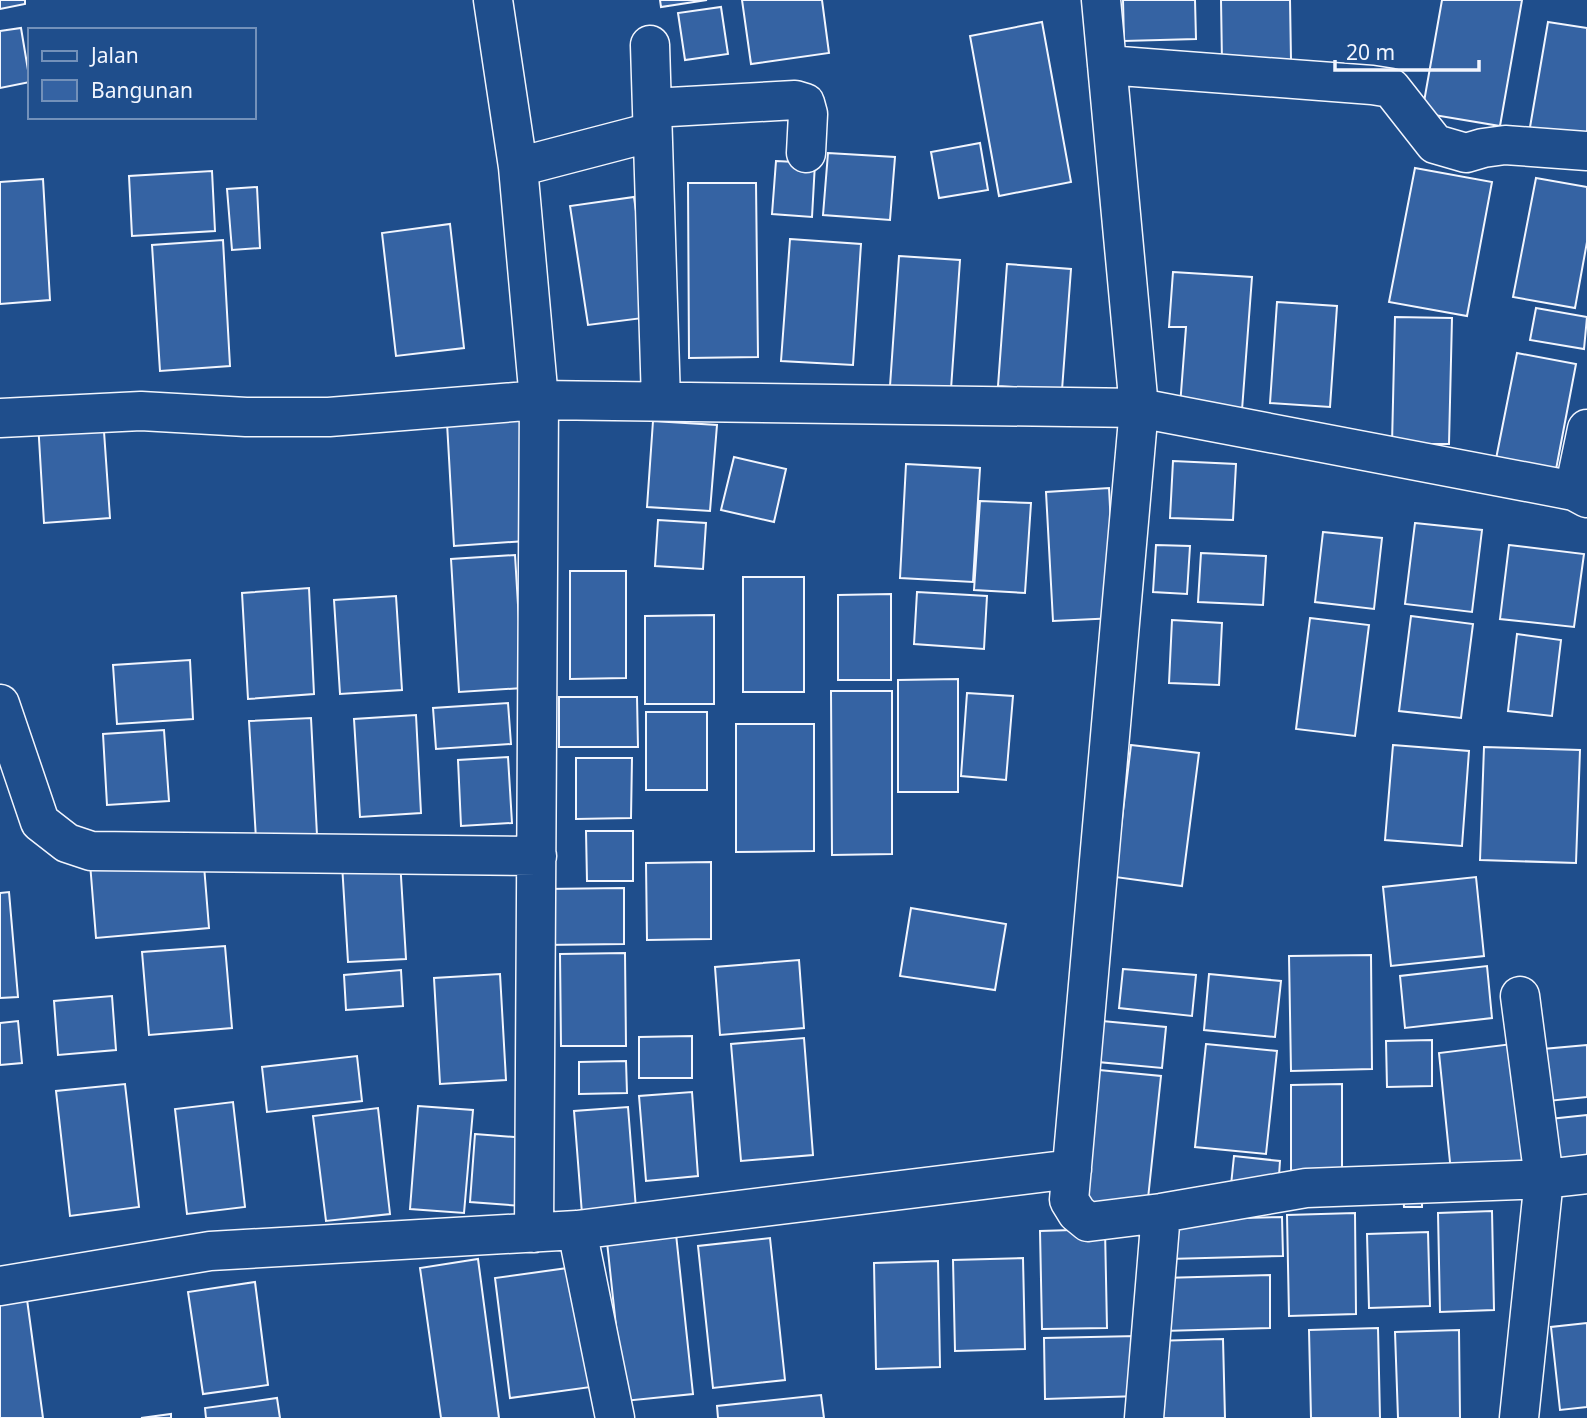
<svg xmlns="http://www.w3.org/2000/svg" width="1587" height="1418" font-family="'Noto Sans',sans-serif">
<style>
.building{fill:#3563a3;stroke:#f2f6ff;stroke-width:2}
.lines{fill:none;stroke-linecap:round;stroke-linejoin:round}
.minor-casing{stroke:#f2f6ff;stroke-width:41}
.minor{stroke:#1f4e8c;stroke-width:38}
</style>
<rect width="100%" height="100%" fill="#1f4e8c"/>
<path class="building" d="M0,0H25V4L0,9Z
M660,0H707L661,7Z
M742,0H822L829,53L751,64Z
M1123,0H1195L1196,39L1124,41Z
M1221,0H1290L1291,60L1222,62Z
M1442,0H1522L1500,126L1422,113Z
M721,7L728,54L685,60L678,13Z
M1042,22L1071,182L999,196L970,36Z
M1548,22L1587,28V142L1529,133Z
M21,28L30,82L0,88V31Z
M980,143L988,190L939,198L931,152Z
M828,153L895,157L890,220L823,215Z
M776,161L815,163L812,217L772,214Z
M1415,168L1492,182L1467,316L1389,302Z
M212,171L215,231L132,236L129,176Z
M1536,178L1587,187V242L1575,308L1513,297Z
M43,179L50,300L0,304V182Z
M688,183H756L758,357L689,358Z
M257,187L260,248L232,250L227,189Z
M634,197L651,317L588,325L570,206Z
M450,224L464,348L396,356L382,233Z
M790,239L861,244L853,365L781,361Z
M223,240L230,366L160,371L152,245Z
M899,256L960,260L951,389L890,386Z
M1007,264L1071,269L1062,390L998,386Z
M1173,272L1252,277L1242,410L1180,406L1186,327H1169Z
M1277,302L1337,306L1330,407L1270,403Z
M1536,308L1587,317L1584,349L1530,340Z
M1395,317L1452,318L1449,444H1392Z
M1517,353L1576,364L1554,480L1494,469Z
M103,417L110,518L44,523L38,422Z
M520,419L526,541L454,546L447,423Z
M653,421L717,425L710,511L647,507Z
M734,457L786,469L774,522L721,510Z
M1173,461L1236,464L1233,520L1170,518Z
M906,464L980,468L973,582L900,578Z
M1109,488L1116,618L1053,621L1046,492Z
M980,501L1031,503L1025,593L974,590Z
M658,520L706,523L703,569L655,566Z
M1415,523L1482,530L1472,612L1405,604Z
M1323,532L1382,538L1374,609L1315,602Z
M1156,545L1190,546L1187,594L1153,592Z
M1509,545L1584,554L1574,627L1500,619Z
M1201,553L1266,556L1263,605L1198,602Z
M515,555L523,688L459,692L451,559Z
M570,571H626V678L570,679Z
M743,577H804V692H743Z
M309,588L314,694L248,699L242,593Z
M917,592L987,596L984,649L914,644Z
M891,594V680H838V595Z
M396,596L402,690L340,694L334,600Z
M714,615V704H645V616Z
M1411,616L1473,624L1461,718L1399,711Z
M1310,618L1369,625L1355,736L1296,729Z
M1172,620L1222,623L1219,685L1169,683Z
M1517,634L1561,640L1552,716L1508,711Z
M190,660L193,719L117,724L113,665Z
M958,679V792H898V680Z
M831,691H892V854L832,855Z
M967,693L1013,696L1006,780L961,776Z
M559,697H637L638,747H559Z
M508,703L511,744L436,749L433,708Z
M646,712H707V790H646Z
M416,715L421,813L360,817L354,719Z
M311,718L317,835L256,839L249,721Z
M736,724H814V851L736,852Z
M164,730L169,801L107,805L103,734Z
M1131,745L1199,753L1182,886L1115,877Z
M1393,745L1469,751L1462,846L1385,840Z
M1484,747L1580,750L1576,863L1480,860Z
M508,757L512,823L461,826L458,760Z
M576,758H632L631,818L576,819Z
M586,831H633V881H587Z
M203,853L209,928L96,938L90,863Z
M400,860L406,959L348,962L342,864Z
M711,862V939L647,940L646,863Z
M1476,877L1484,956L1391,966L1383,887Z
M624,888V944L543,945V889Z
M9,892L18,997L0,998V893Z
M911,908L1006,924L995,990L900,976Z
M225,946L232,1028L149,1035L142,952Z
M625,953L626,1046H561L560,954Z
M1371,955L1372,1069L1291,1071L1289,956Z
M799,960L804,1028L720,1035L715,967Z
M1487,966L1492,1018L1405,1028L1400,976Z
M1123,969L1196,975L1192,1016L1119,1008Z
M401,970L403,1006L346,1010L344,975Z
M500,974L506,1080L440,1084L434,978Z
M1209,974L1281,981L1275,1037L1204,1030Z
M112,996L116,1050L58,1055L54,1001Z
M18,1021L22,1063L0,1065V1023Z
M1102,1021L1166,1027L1162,1068L1098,1062Z
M692,1036V1078H639V1037Z
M804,1038L813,1155L741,1161L731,1044Z
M1432,1040V1086L1387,1087L1386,1041Z
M1520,1043L1533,1162L1451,1172L1439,1053Z
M1206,1044L1277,1051L1266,1154L1195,1147Z
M1587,1045V1097L1548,1101L1543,1049Z
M357,1056L362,1101L267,1112L262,1067Z
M626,1061L627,1093L579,1094V1062Z
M1099,1070L1161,1076L1147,1208L1084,1201Z
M125,1084L139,1207L70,1216L56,1091Z
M1342,1084V1173L1291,1174V1085Z
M692,1092L698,1176L646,1181L639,1096Z
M233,1102L245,1207L187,1214L175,1109Z
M418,1106L473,1110L464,1213L410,1209Z
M628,1107L636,1209L582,1214L574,1111Z
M378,1108L390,1214L326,1221L313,1116Z
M1587,1115V1162L1555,1165L1550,1119Z
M475,1134L527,1138L522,1206L470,1202Z
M1234,1156L1280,1161L1278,1190L1231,1185Z
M1422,1188V1207H1404L1403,1189Z
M1492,1211L1494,1310L1440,1312L1438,1213Z
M1355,1213L1356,1314L1289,1316L1287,1215Z
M1282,1217L1283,1256L1168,1259L1167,1220Z
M1105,1229L1107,1328L1042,1329L1040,1231Z
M1428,1232L1430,1306L1369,1308L1367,1234Z
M676,1234L693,1394L624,1401L607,1242Z
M770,1238L785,1380L713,1388L698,1246Z
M1023,1258L1025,1349L955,1351L953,1260Z
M478,1259L499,1418H441L420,1268Z
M938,1261L940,1367L876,1369L874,1263Z
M575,1267L591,1387L510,1398L495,1278Z
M1270,1275V1328L1163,1331L1162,1278Z
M255,1282L268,1385L203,1394L188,1292Z
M26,1292L43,1418H0V1296Z
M1587,1323V1407L1560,1410L1551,1327Z
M1378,1328L1380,1418H1311L1309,1330Z
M1459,1330L1460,1418H1398L1395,1332Z
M1137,1336L1139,1396L1045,1399L1044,1338Z
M1223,1339L1225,1418H1154L1153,1341Z
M821,1395L824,1418H718L717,1406Z
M277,1398L280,1418H206L205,1408Z
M171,1414V1418H141Z"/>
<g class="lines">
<g class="minor-casing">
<path id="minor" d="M493,0L518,167L539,400L534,1233
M1101,0L1139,408L1069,1200L1077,1213L1088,1222L1161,1213L1306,1188L1544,1179L1519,1418
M650,45L661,401
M1107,65L1372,85L1391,88L1435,144L1466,153L1483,148L1505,145L1587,151
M652,108L795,100L805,103L808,114L806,153
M518,167L652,132
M0,418L141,411L246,417H329L539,400L1139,408L1574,491L1587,498
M1574,491L1587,429
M0,704L40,822L67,843L91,851L537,856
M1520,996L1544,1179L1587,1174
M577,1230L615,1418
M0,1286L210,1251L577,1230L1072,1169
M1144,1418L1161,1213"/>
</g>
<use href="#minor" class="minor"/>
</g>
<rect x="28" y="28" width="228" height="91" fill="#1f4e8c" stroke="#7391ba" stroke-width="2"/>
<rect x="42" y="51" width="35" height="10" fill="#1f4e8c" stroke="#7391ba" stroke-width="2"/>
<text x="91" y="63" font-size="21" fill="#f2f6ff">Jalan</text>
<rect x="42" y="80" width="35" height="21" fill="#3563a3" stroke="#7391ba" stroke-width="2"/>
<text x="91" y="98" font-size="21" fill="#f2f6ff">Bangunan</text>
<path d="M1335 60v10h144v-10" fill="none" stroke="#f2f6ff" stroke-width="3.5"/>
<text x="1346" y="60" font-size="21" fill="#f2f6ff" stroke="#1f4e8c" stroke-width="5" paint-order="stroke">20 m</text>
</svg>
